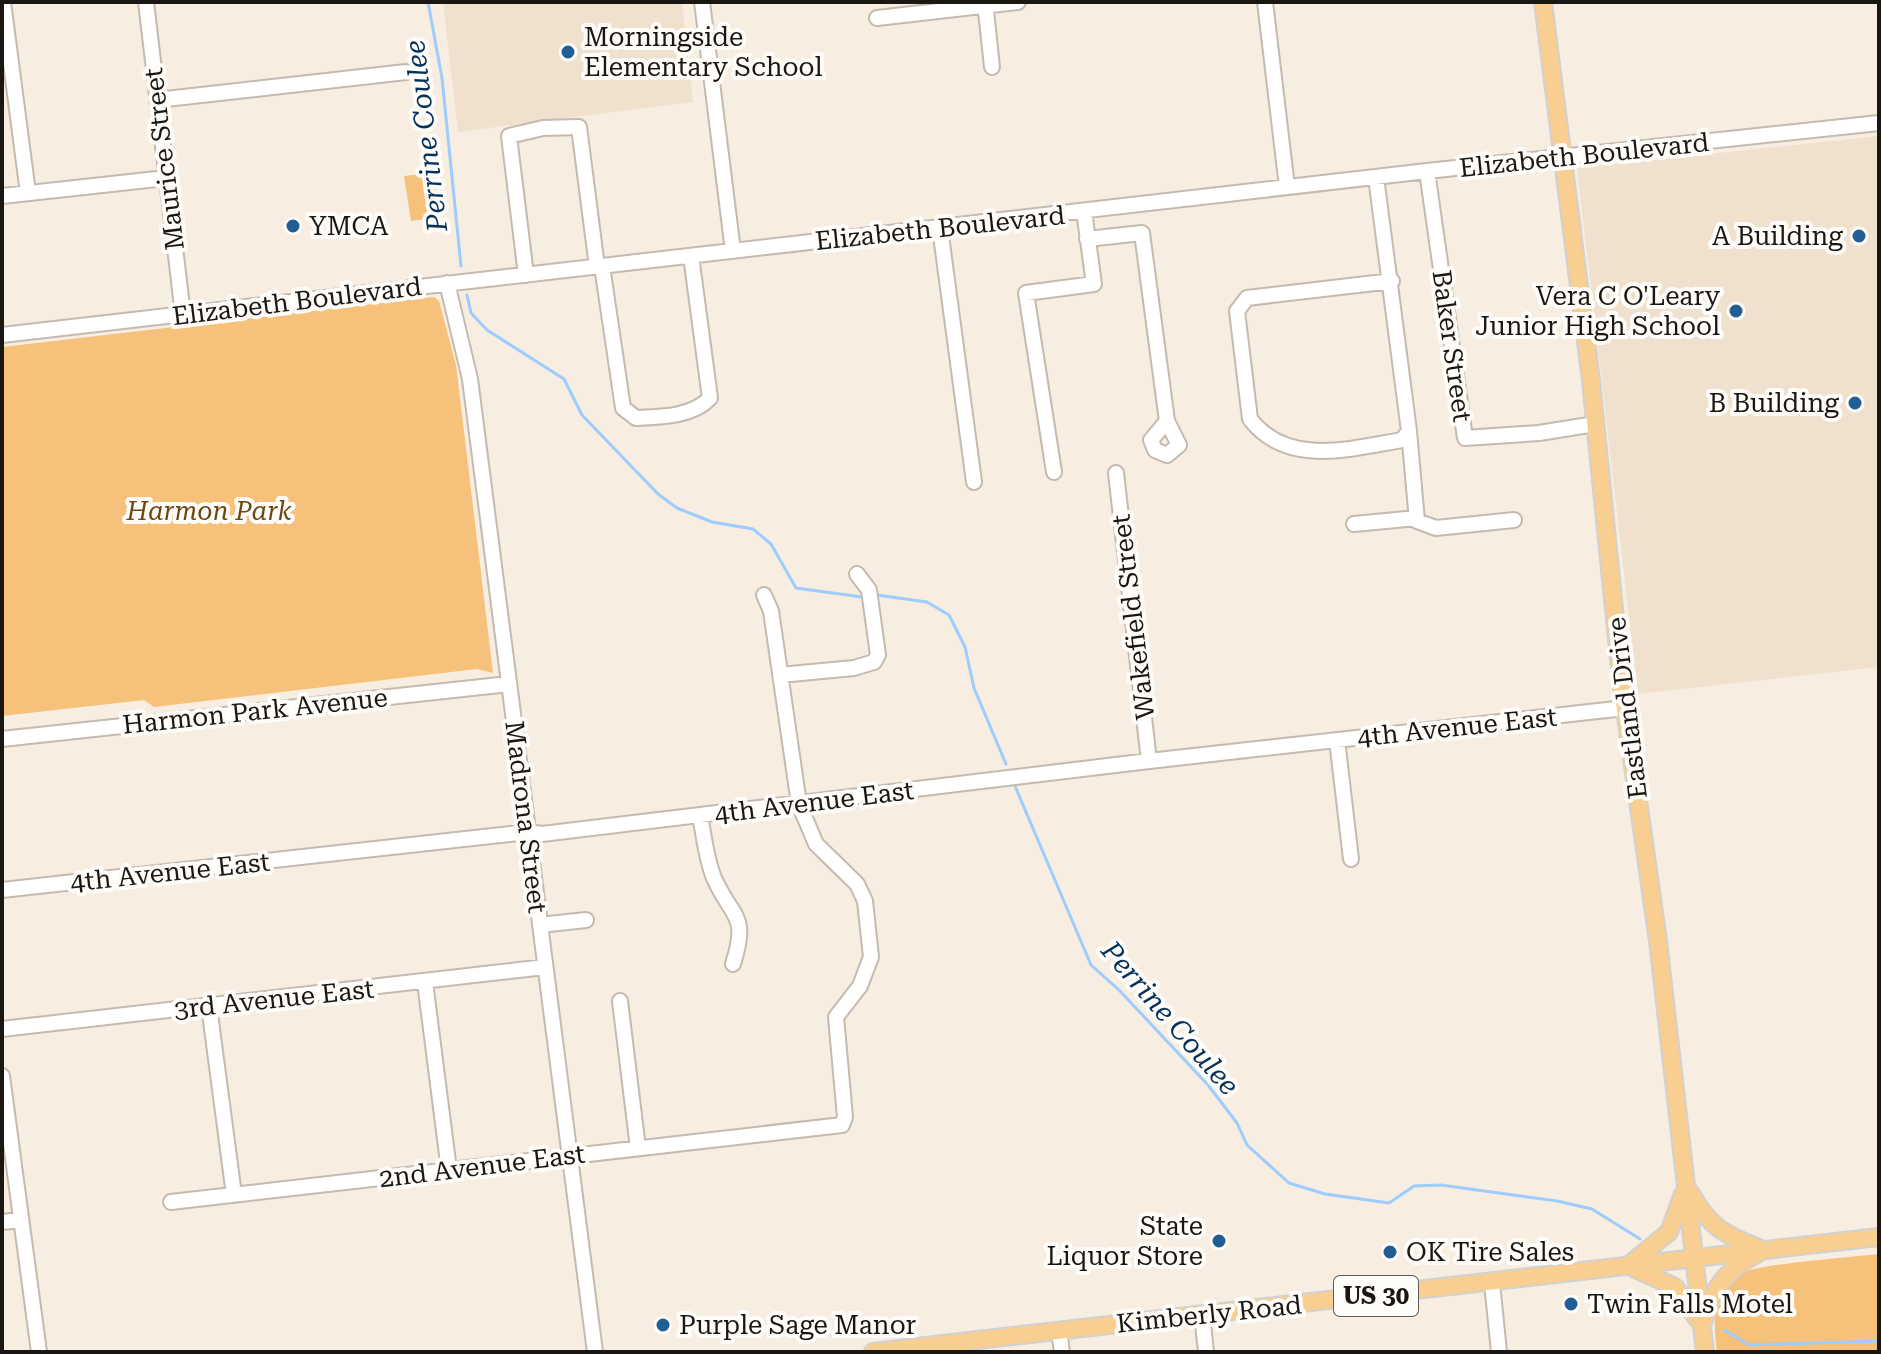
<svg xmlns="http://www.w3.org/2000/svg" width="1881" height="1354" font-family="'Roboto Serif',serif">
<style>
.built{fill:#f0e1ce}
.green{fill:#f6c17b}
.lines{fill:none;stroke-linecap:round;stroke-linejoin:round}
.stream{stroke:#9dccfe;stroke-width:3}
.minor-casing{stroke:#c4baaf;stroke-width:18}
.major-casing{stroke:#d1d1d0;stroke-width:20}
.minor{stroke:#fff;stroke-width:14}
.major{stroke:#f8ce91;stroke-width:16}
.poi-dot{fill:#225d94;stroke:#fefcf9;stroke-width:3}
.labels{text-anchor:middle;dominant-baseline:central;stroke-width:8;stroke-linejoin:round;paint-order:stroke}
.shield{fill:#fefcf9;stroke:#5e5c57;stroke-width:2}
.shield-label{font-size:24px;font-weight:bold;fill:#1a1712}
.poi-label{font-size:26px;fill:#1a1712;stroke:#fefcf9;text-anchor:start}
.street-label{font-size:26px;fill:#1a1712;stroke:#fefcf9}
.park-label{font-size:26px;font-style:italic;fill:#6c4813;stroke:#fefcf9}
.water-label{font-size:28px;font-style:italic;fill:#053258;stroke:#fefcf9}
</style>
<rect width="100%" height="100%" fill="#f7ede1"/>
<path class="built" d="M443,2H682L693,102L458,132Z
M1879,136V667L1638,694L1577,168Z"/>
<path class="green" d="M433,173L440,217L411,221L404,176Z
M434,297L439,301L456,365L493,673L477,669L154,707L144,700L2,716V347Z
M1879,1254V1352H1717C1713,1324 1712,1291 1739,1274C1755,1264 1854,1257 1879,1254Z"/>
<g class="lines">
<path class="stream" d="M428,2L442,78L461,266
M467,295L471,313L487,330L564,379L582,415L658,494L677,508L712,522L753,529L771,544L796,588L862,597
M877,595L927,602L949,615L965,647L974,688L1006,764
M1015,786L1091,965L1119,990L1208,1085L1237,1123L1247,1145L1289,1183L1325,1194L1389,1203L1414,1186L1441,1185L1557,1201L1592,1209L1640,1239
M1724,1330L1749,1345L1879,1341"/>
<g class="minor-casing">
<path id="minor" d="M3,2L28,193
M146,2L183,315
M702,2L733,251
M985,2L992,67
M1265,2L1287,187
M877,18L1018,2
M157,100L406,72
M1427,171L1465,438L1539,433L1595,424
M1376,177L1409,431L1402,440C1350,449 1287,467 1250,419L1237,311L1247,298L1392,281
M2,196L166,178
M940,228L974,482
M1087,239L1142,233L1167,421L1179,445L1167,455L1155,450L1151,440L1167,421
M602,266L623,408L636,418C660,417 692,417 710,398L691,256
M526,275L509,136L543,128L579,127L597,267
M447,283L470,379L595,1352
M2,335L1427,171L1879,123
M1409,431L1417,521L1436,528L1514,520
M1054,472L1026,293L1094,284L1084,211
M1116,473L1149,761
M1354,524L1417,518
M780,675L854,668L874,662L878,655L869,590L857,574
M2,739L509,684
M1337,740L1351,859
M700,816C704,835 706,859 714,878C732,919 749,913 733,964
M2,890L528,832L542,834L1149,761L1625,708
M540,925L586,920
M425,982L449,1170
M620,1001L638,1148
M209,1006L234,1195
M2,1029L545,967
M2,1076L39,1352
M171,1202L842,1125L845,1117L836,1017L860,986L871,957L865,901L857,884L816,844L799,804L771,611L764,595
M2,1222L21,1220
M1492,1283L1499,1352
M1202,1315L1206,1352
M1059,1331L1062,1352"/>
</g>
<g class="major-casing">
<path id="major" d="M1543,2L1591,381L1622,688L1658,941L1705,1352
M1690,1192C1709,1226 1722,1234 1759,1248
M1629,1265L1669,1232L1683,1194
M1635,1269L1675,1287L1698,1320
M1704,1320C1712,1288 1727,1269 1757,1254
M873,1352L1879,1237"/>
</g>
<use href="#minor" class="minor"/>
<use href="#major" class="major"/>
</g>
<g class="poi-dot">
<circle cx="568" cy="52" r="8"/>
<circle cx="293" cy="226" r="8"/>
<circle cx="1859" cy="236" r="8"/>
<circle cx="1736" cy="311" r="8"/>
<circle cx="1855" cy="403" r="8"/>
<circle cx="1219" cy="1241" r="8"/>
<circle cx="1390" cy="1252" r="8"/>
<circle cx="1571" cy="1304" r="8"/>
<circle cx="663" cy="1325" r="8"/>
</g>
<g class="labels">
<rect class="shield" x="1334" y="1276" width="84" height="40" rx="6"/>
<g class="shield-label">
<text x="1376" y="1296">US 30</text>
</g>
<g class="poi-label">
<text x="584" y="37">Morningside<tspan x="584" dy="30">Elementary School</tspan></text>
<text x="309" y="226">YMCA</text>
<text x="1843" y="236" text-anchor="end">A Building</text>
<text x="1720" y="296" text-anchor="end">Vera C O'Leary<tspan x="1720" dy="30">Junior High School</tspan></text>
<text x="1839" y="403" text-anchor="end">B Building</text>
<text x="1203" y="1226" text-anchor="end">State<tspan x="1203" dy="30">Liquor Store</tspan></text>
<text x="1406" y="1252">OK Tire Sales</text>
<text x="1587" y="1304">Twin Falls Motel</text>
<text x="679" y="1325">Purple Sage Manor</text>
</g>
<g class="street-label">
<text transform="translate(1584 155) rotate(-6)">Elizabeth Boulevard</text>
<text transform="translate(164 159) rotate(-97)">Maurice Street</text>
<text transform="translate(940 228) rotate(-6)">Elizabeth Boulevard</text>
<text transform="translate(297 301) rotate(-7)">Elizabeth Boulevard</text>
<text transform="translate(1452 346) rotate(82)">Baker Street</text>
<text transform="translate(1133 617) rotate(-97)">Wakefield Street</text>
<text transform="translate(1627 708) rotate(-97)">Eastland Drive</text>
<text transform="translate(255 711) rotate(-6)">Harmon Park Avenue</text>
<text transform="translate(1457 727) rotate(-6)">4th Avenue East</text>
<text transform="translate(814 802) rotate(-7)">4th Avenue East</text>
<text transform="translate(526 817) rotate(83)">Madrona Street</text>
<text transform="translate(170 872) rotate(-6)">4th Avenue East</text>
<text transform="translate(274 999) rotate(-6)">3rd Avenue East</text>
<text transform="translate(482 1166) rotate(-7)">2nd Avenue East</text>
<text transform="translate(1209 1314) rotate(-6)">Kimberly Road</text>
</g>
<g class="park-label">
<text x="209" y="511">Harmon Park</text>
</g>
<g class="water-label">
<text transform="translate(426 136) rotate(-97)">Perrine Coulee</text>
<text transform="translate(1170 1018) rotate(49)">Perrine Coulee</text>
</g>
</g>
<rect width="1881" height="1354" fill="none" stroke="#1a1712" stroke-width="8"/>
</svg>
